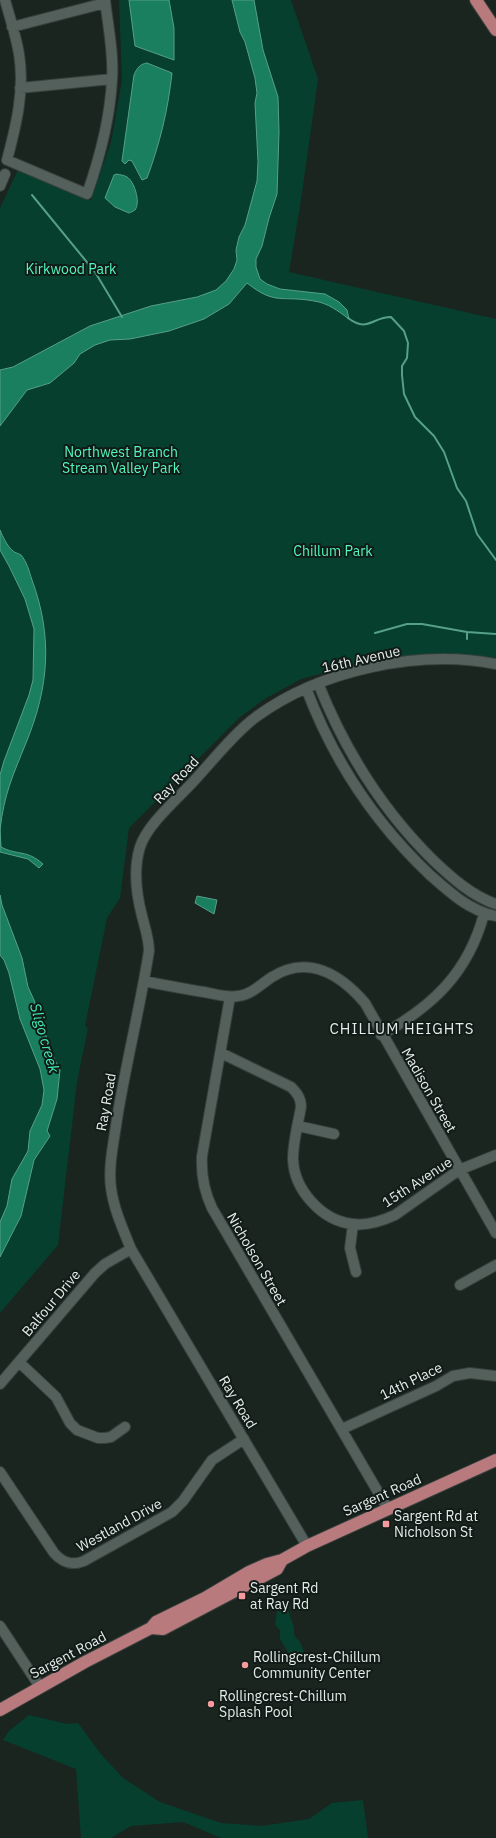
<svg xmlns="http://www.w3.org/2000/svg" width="496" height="1838" font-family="'IBM Plex Sans',sans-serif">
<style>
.green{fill:#063f2d}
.water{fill:#197f5e;stroke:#56a088}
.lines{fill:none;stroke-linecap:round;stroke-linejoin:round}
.stream{stroke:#56a088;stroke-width:2}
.minor-casing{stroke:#363f3b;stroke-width:12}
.major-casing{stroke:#363f3b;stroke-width:14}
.minor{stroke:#54605b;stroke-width:10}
.major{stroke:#b87a7d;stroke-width:12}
.poi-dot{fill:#f59b9e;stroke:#111b17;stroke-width:1.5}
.labels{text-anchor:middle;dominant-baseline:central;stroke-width:4;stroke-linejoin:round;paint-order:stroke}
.park-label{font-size:14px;fill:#52f8be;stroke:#111b17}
.street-label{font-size:14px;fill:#e5ece9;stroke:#111b17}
.poi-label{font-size:14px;fill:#e5ece9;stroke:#111b17;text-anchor:start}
.neighbourhood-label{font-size:15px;letter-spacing:1px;fill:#e5ece9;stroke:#111b17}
.water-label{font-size:15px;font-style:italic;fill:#40ebb2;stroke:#111b17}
</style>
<rect width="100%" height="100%" fill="#1a2520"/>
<path class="green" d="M119,0H291L318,79L301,200L289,272L496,319V658L469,655L431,654L370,661L301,679L263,700L239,718L129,828L120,898L107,918L85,1026L88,1028L77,1082L58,1245L0,1313V208L18,170L91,200L111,142L122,80Z
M287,1607L294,1627V1635L300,1642L304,1652L292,1659L280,1639V1630L275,1625L277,1610Z
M29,1715L67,1724L78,1723L100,1753L123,1778L160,1802L221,1823L262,1826L309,1819L332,1803L363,1800L368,1838H221L183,1822L131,1826L111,1838H81L76,1769L3,1740L9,1731Z"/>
<path class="water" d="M129,0H169L174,28V60L135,46Z
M232,0H254L263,50L278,97L279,132L277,194L269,218L262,246L256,259V267L260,279L267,284L280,289L325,294L339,302L347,310L349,319C338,311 328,303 314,301C282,295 276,306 247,283L229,304L204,319L169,331L130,339L110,340L95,345L80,354L74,363L50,383L27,390L0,426V370L13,367L90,326L151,306L197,297L216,290L226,281L234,269L237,260L236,250L239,237L245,225L257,181L258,162L255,103L257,93L255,78L245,42L240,32Z
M147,63L172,73C168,110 160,143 147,178L142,180L132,161L129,160L125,164L122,161L134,75C137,68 140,64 147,63Z
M117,174C120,175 124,175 127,177C134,181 141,202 135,210C135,210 130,213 129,213L115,207L105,198L114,175Z
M0,530C3,537 7,546 13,551C15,553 18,553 21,555C27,562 29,571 32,580C53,637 49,687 26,743C13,775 4,794 0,830V775L4,761L29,695L33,680L34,629L25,599L9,566L0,550Z
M0,830L1,847C18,856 26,849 43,864L39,868L28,859L0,852Z
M0,895L2,905L22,958L28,987L34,1000L52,1054L60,1070L57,1099L47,1131L50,1136L34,1160L21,1216L0,1257V1222L7,1206L12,1179L28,1151L30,1131L42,1105L44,1090L40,1069L20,1019L9,973L4,960L0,955Z
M197,896L217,900L214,914L195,903Z"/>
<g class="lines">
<path class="stream" d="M32,195L95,272L122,317
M348,318C368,333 372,317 391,317L404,331L408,343L407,358L402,366V375L404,394L415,417L434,436L444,452L457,488L466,501L477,534L496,560
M375,633L407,624H422L467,632L496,634
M467,639V632"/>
<g class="minor-casing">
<path id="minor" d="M5,0C10,18 16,36 19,54C25,90 16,126 7,160L87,194C100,157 110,118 112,80C114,54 108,26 105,0
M12,27L105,3
M20,88L112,79
M0,186L5,174
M318,683C345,751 382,810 434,861C452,878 472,896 496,904
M306,688C333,760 374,822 430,875C449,892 470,911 496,916
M144,981C164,985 184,989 204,992C215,994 227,998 238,996C251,995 261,984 272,977C308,954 341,975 365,1003L496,1233
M230,997L202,1156C201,1175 204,1191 212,1208L388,1509
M381,1035C433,1006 468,973 484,914
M221,1053L291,1087C297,1093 301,1098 301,1107C298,1124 293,1142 293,1159C294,1190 322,1221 353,1224C368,1226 382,1221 395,1215L459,1170L496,1155
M298,1126L334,1134
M353,1224L350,1248L356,1272
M460,1285L496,1265
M19,1362L56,1397L70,1423L77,1430L98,1438H105L111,1437L125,1427
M0,1384L95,1273L105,1264L131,1249
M342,1429L436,1386L453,1376L470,1373L496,1376
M0,1472L54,1553C63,1563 72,1566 84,1561L172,1512L183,1501L212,1460L244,1439
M307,1546L131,1249C123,1229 114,1210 111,1188C108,1166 114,1141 117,1119C126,1063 140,1008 149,951C149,939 145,928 142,916C136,893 133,870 140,847C147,825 175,801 191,784C210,764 234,733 256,717C320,670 419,649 496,664
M0,1626L40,1687"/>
</g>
<g class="major-casing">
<path id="major" d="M476,0L496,30
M151,1628L163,1629L277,1569L282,1560
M0,1710L85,1662L151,1628L156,1622L205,1598L249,1572L267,1564L282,1560L307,1546L496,1460"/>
</g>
<use href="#minor" class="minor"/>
<use href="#major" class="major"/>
</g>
<g class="poi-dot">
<rect x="382" y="1520" width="8" height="8" rx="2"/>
<rect x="238" y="1592" width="8" height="8" rx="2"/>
<circle cx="245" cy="1665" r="4"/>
<circle cx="211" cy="1704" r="4"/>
</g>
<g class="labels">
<g class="park-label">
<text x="71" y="269">Kirkwood Park</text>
<text x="121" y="452">Northwest Branch<tspan x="121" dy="16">Stream Valley Park</tspan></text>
<text x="333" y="551">Chillum Park</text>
</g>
<g class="street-label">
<text transform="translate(361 659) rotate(-13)">16th Avenue</text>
<text transform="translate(176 780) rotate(-47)">Ray Road</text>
<text transform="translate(429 1090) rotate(60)">Madison Street</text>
<text transform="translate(106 1102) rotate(-80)">Ray Road</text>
<text transform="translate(417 1182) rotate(-33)">15th Avenue</text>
<text transform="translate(257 1259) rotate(60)">Nicholson Street</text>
<text transform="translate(51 1303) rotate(-50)">Balfour Drive</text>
<text transform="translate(411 1381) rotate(-26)">14th Place</text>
<text transform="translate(238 1402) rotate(59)">Ray Road</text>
<text transform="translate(382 1495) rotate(-24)">Sargent Road</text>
<text transform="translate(119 1525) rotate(-29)">Westland Drive</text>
<text transform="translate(68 1655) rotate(-28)">Sargent Road</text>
</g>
<g class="poi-label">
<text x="394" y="1516">Sargent Rd at<tspan x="394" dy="16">Nicholson St</tspan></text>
<text x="250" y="1588">Sargent Rd<tspan x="250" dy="16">at Ray Rd</tspan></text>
<text x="253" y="1657">Rollingcrest-Chillum<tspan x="253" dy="16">Community Center</tspan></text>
<text x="219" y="1696">Rollingcrest-Chillum<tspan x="219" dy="16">Splash Pool</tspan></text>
</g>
<g class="neighbourhood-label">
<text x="402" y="1028">CHILLUM HEIGHTS</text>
</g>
<g class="water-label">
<text transform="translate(45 1038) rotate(74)">Sligo creek</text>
</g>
</g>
</svg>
